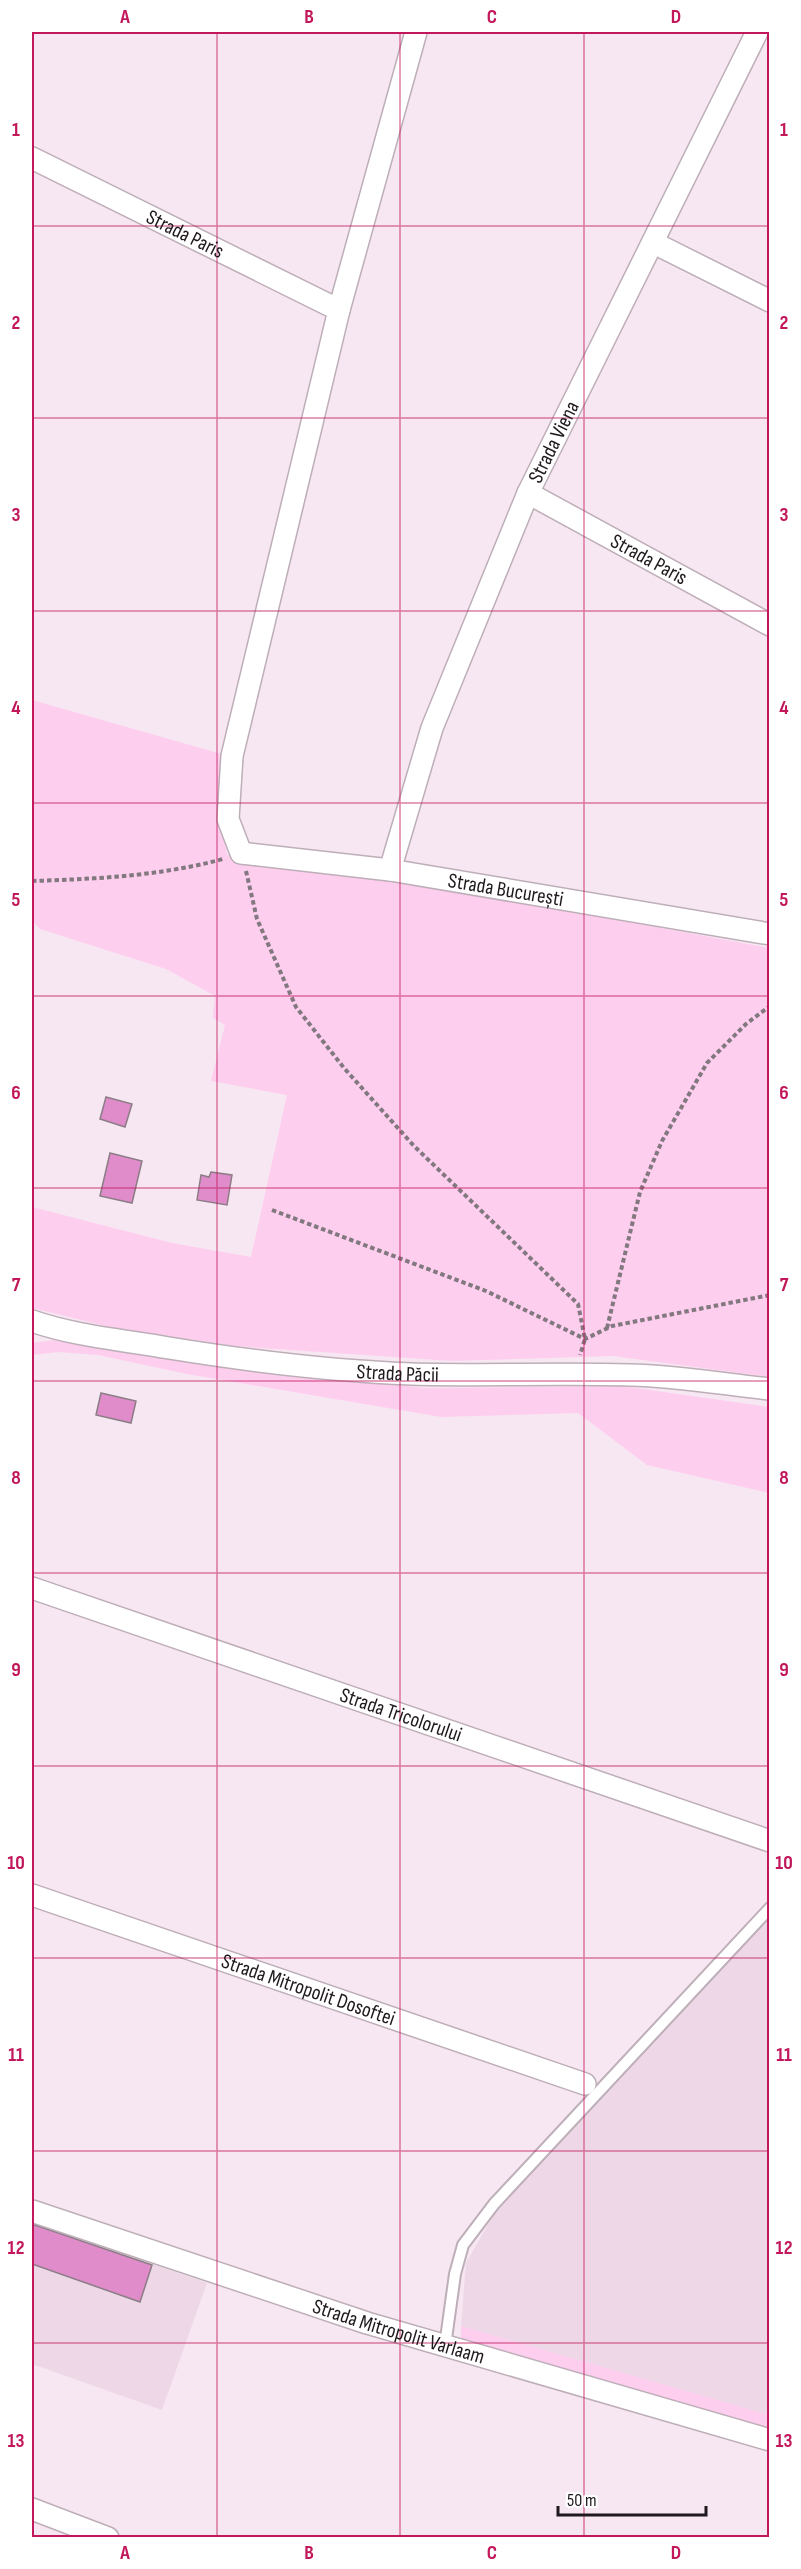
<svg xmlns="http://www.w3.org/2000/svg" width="801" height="2569" font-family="'Sofia Sans Condensed',sans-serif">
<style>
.built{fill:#eed8e7}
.green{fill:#feceef}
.building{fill:#e08cca;stroke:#8b7d86;stroke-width:1.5}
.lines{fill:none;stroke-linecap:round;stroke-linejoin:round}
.lane-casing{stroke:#bdaeb8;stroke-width:14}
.street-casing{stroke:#bdaeb8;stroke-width:24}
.path{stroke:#82787f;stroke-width:4;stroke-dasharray:4.5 3;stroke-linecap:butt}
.lane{stroke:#fff;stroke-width:10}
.street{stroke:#fff;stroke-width:21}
.grid{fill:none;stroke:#c2185b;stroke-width:1.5;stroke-opacity:0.55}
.labels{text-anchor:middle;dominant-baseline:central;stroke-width:5;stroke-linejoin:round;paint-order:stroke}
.street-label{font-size:21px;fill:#1f191d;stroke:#fff}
.neatline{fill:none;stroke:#c2185b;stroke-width:2}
.grid-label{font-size:20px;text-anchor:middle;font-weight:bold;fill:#c2185b}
</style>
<rect width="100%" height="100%" fill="#f7e7f2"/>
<path class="built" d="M769,1917V2415L461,2326L466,2263L497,2209Z
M34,2223L207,2283L162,2410L32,2364V2230Z"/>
<path class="green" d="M32,700L225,755L219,813L227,855L436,886L769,948V1377L613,1356L452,1361L234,1346L110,1327L32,1308V1207L172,1243L251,1257L287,1095L211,1081L225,1025L213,1018L215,996L166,969L40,929L32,921Z
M54,1340L139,1351L227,1366L425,1388L622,1386L769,1407V1493L647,1465L578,1413L441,1417L187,1374L98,1355L58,1352L32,1355V1343Z
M461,2326L769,2415V2434L461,2343Z"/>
<path class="building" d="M106,1097L132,1104L125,1127L100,1119Z
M110,1153L142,1161L132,1203L100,1196Z
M211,1172L232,1175L227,1205L197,1200L201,1175L209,1177Z
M101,1393L136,1401L131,1423L96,1415Z
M32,2224L152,2265L140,2302L32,2264Z"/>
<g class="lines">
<g class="lane-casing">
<path id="lane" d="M445,2346L455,2274L463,2245L494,2204L770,1908"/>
</g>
<g class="street-casing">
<g id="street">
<path id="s1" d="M416,32L339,310L232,756L228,819L241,853L390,870L770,934"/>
<path id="s2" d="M32,158L339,310"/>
<path d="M654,243L770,301"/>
<path id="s3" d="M528,493L770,625"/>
<path id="s4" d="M390,870L432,728L528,493L757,32"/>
<path id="s5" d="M32,1321C75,1336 123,1340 169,1348C249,1361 331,1371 412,1374C485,1376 557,1373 630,1375C676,1376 723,1384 770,1389"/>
<path id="s6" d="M32,1588L770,1841"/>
<path id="s7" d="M32,1895L585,2084"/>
<path id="s8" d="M32,2211L367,2323L770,2440"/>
<path d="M32,2509L108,2538"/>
</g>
</g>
<path class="path" d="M246,871L257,919L296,1007L344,1068L414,1146L578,1304L585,1339L580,1355
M32,881C96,879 160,876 223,859
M272,1210L486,1291L585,1339L612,1326L770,1295
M607,1328L640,1192L662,1141L707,1063L746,1024L770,1006"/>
<use href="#lane" class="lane"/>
<use href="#street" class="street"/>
</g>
<path class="grid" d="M217,32V2538M400,32V2538M584,32V2538M32,226H770M32,418H770M32,611H770M32,803H770M32,996H770M32,1188H770M32,1381H770M32,1573H770M32,1766H770M32,1958H770M32,2151H770M32,2343H770"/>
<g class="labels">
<g class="street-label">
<text stroke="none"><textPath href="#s2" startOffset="171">Strada Paris</textPath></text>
<text stroke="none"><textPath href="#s4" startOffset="459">Strada Viena</textPath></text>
<text stroke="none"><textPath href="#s3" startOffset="138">Strada Paris</textPath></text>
<text stroke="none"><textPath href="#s1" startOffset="1114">Strada București</textPath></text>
<text stroke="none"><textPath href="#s5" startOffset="370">Strada Păcii</textPath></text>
<text stroke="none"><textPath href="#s6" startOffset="390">Strada Tricolorului</textPath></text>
<text stroke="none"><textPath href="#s7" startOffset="292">Strada Mitropolit Dosoftei</textPath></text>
<text stroke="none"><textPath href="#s8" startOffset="386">Strada Mitropolit Varlaam</textPath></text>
</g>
</g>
<rect width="801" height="2569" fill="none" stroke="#ffffff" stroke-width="66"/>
<path d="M558 2506v9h148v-9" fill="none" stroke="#1f191d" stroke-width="3"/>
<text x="567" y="2506" font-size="18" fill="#1f191d" stroke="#ffffff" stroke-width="4.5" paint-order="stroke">50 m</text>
<rect x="33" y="33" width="735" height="2503" class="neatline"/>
<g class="grid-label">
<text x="125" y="23">A</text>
<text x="309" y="23">B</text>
<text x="492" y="23">C</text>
<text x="676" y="23">D</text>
<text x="16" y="136">1</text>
<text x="784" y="136">1</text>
<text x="16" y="329">2</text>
<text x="784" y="329">2</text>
<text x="16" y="521">3</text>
<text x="784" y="521">3</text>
<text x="16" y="714">4</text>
<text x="784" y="714">4</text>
<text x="16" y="906">5</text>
<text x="784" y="906">5</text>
<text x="16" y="1099">6</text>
<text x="784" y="1099">6</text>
<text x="16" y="1291">7</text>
<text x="784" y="1291">7</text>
<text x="16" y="1484">8</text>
<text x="784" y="1484">8</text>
<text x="16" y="1676">9</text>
<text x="784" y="1676">9</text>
<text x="16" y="1869">10</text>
<text x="784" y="1869">10</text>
<text x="16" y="2061">11</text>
<text x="784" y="2061">11</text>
<text x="16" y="2254">12</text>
<text x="784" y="2254">12</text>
<text x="16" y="2447">13</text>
<text x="784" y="2447">13</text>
<text x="125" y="2559">A</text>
<text x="309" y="2559">B</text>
<text x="492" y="2559">C</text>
<text x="676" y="2559">D</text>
</g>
</svg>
